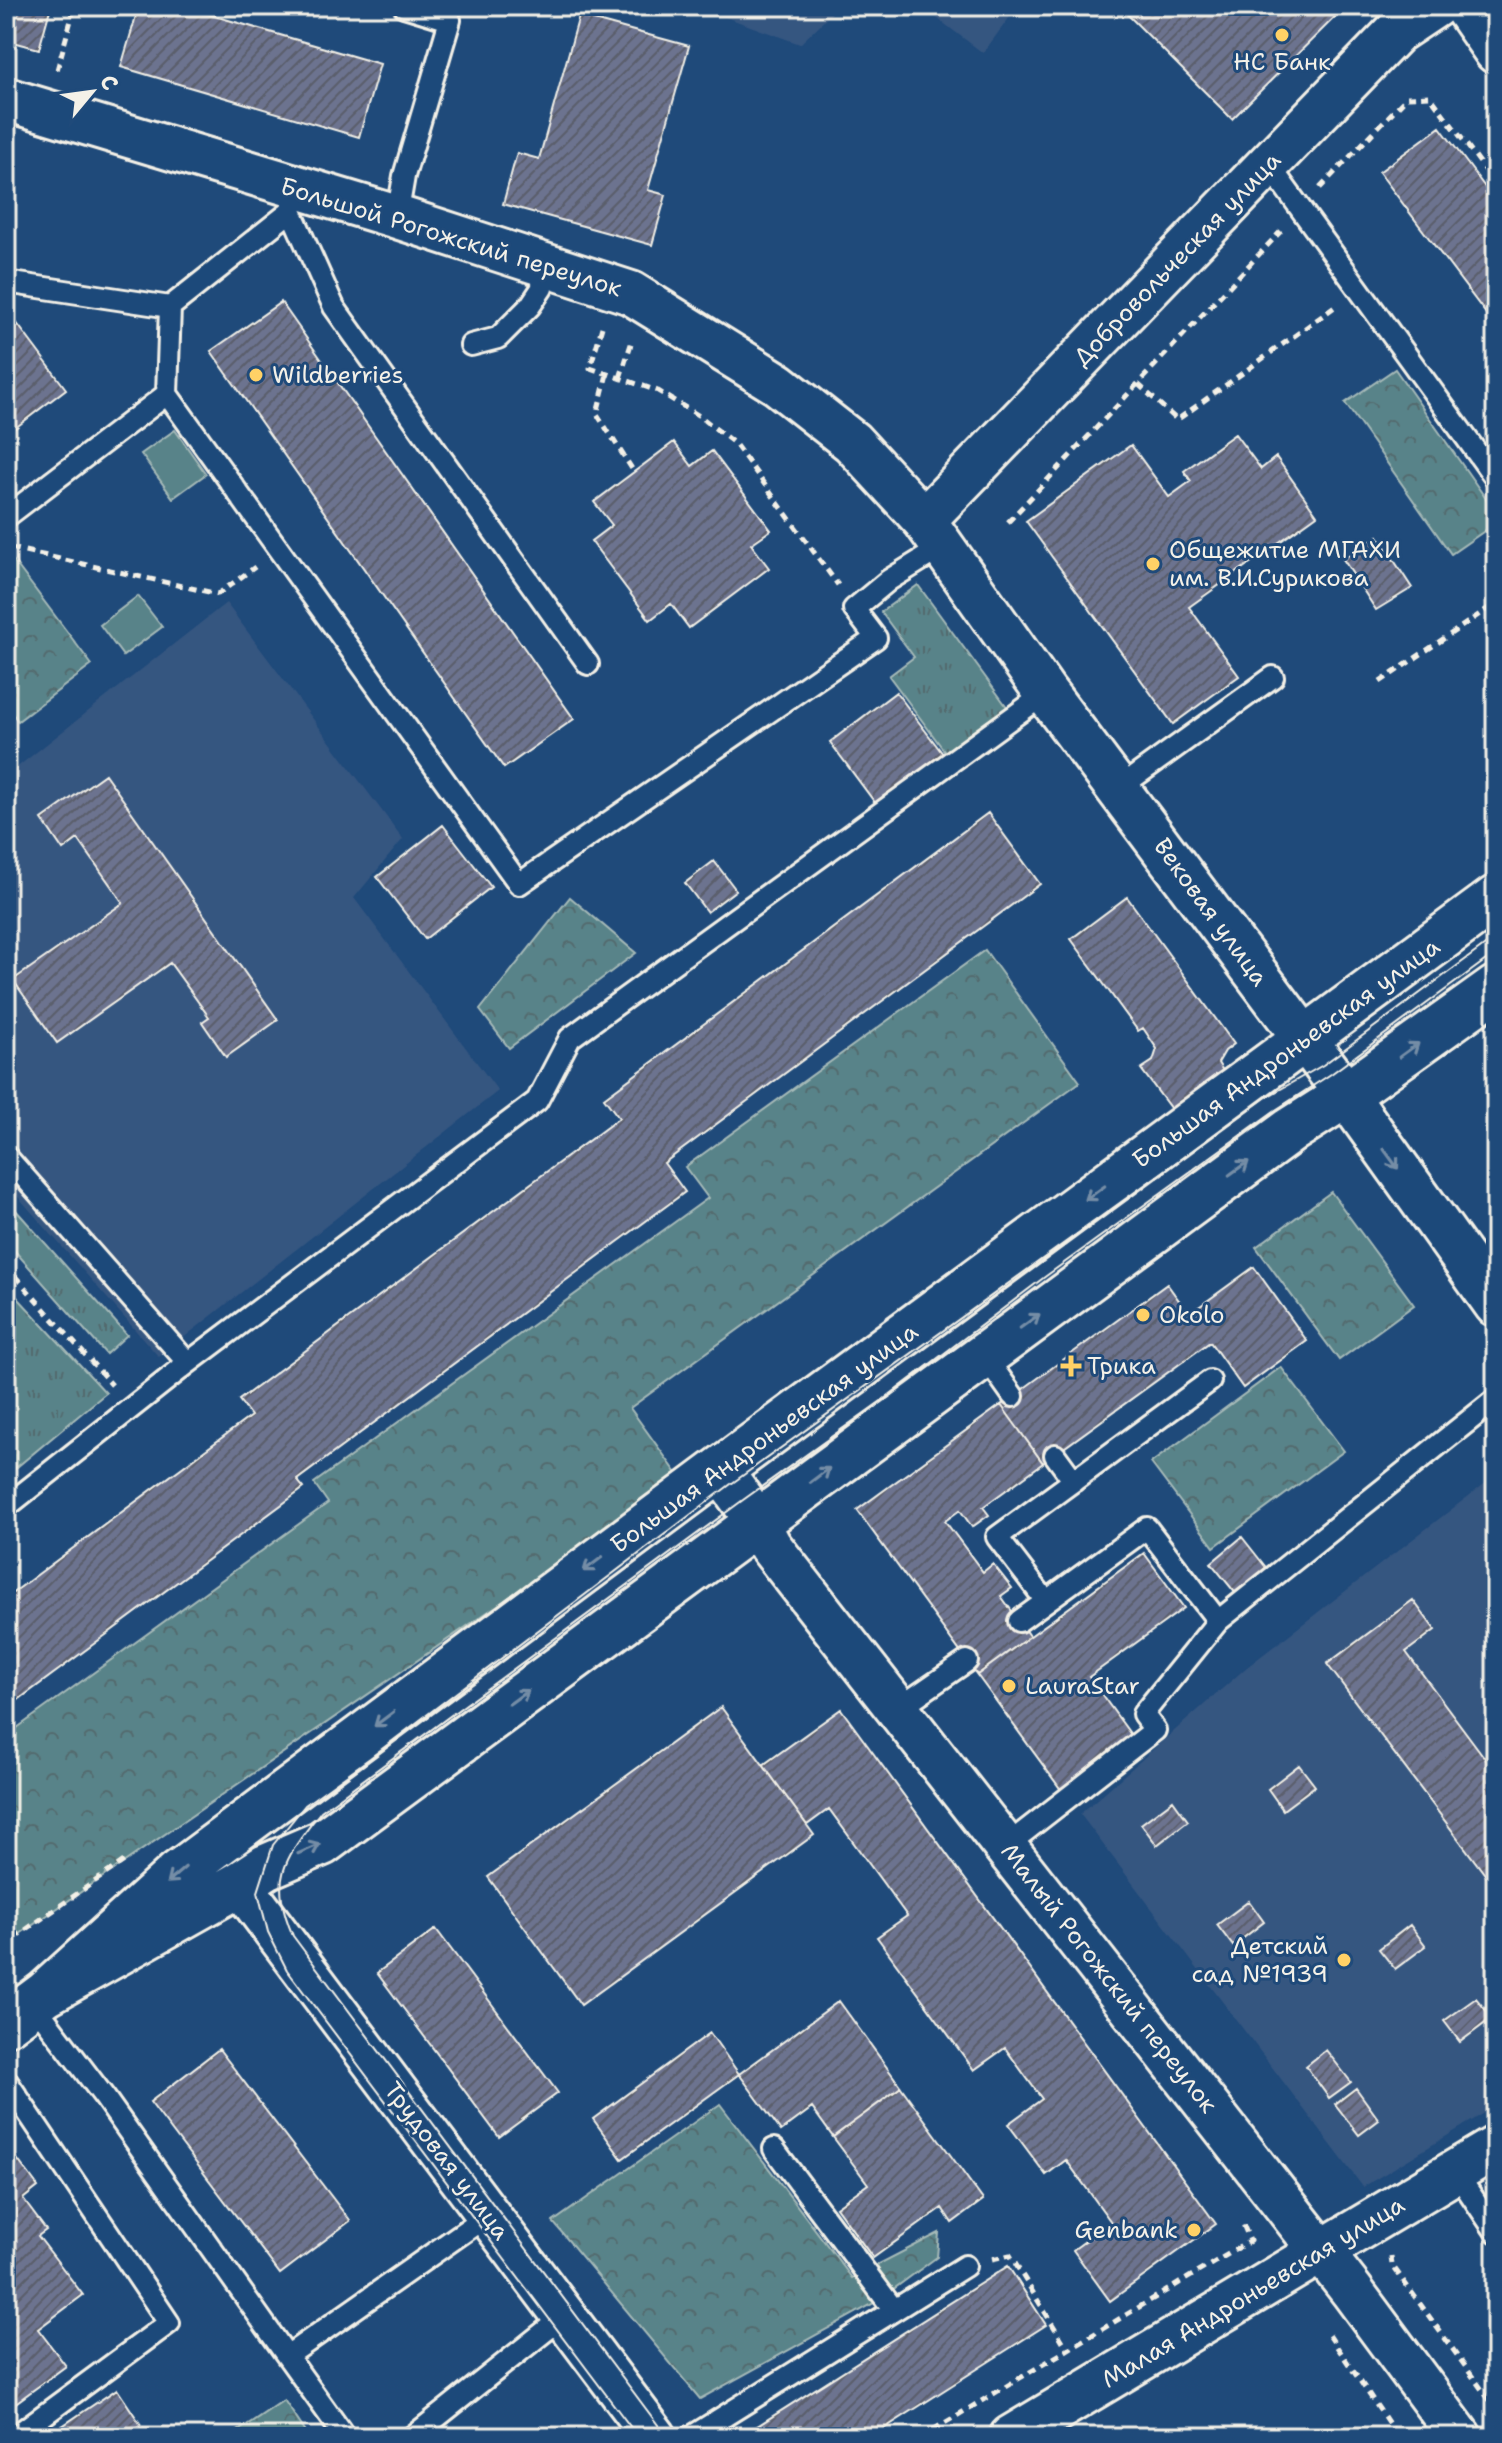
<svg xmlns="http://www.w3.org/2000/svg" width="1502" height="2443" font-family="'Shantell Sans',sans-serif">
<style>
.built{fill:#365680}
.grass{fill:url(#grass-tufts);stroke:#a6bab8;stroke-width:2}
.forest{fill:url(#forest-crowns);stroke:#a6bab8;stroke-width:2}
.garden{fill:#598389;stroke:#a6bab8;stroke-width:2}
.building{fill:url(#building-hatch);stroke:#f4f1e8;stroke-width:2}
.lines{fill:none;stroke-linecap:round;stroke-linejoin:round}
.lane-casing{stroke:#f4f1e8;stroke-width:26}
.street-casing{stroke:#f4f1e8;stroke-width:48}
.secondary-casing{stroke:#f4f1e8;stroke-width:50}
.path{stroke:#f4f1e8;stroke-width:5;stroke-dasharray:8 6;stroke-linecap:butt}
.lane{stroke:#1f4a7a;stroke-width:20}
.street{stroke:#1f4a7a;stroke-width:42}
.secondary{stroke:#1f4a7a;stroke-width:44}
.tram{stroke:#f4f1e8;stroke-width:2}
.oneway{stroke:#748da6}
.poi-dot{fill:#ffd166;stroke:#1f4a7a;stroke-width:3}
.labels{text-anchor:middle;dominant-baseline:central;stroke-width:6;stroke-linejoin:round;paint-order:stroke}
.poi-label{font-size:24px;fill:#f4f1e8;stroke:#1f4a7a;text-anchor:start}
.street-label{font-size:24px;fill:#f4f1e8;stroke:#1f4a7a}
</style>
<defs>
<pattern id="grass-tufts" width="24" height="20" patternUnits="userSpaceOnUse" patternTransform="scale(2)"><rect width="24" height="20" fill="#598389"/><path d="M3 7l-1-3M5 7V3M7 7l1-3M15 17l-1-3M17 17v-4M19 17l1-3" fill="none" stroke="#536b6e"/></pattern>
<pattern id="forest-crowns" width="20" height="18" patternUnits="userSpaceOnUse" patternTransform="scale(2)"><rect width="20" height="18" fill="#598389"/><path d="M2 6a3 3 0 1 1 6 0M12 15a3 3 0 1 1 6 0" fill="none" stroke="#536b6e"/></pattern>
<pattern id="building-hatch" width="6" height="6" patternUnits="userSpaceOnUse" patternTransform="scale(2)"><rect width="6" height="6" fill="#6c738f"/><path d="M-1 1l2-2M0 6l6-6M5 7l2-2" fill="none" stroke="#5a5e6a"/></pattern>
</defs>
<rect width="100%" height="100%" fill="#1f4a7a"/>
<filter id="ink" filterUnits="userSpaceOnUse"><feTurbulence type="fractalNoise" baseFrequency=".0125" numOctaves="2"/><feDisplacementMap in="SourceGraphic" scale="16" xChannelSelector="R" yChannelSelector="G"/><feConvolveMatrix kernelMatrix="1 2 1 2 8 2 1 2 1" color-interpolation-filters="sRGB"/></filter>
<g filter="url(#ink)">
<path class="built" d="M695,6H839L800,44Z
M921,6H1018L983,53Z
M226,603L403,839L354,898L498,1091L159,1357L6,1183V776Z
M1496,1475V2106L1363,2187L1080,1814L1247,1667Z"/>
<path class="grass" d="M918,585L1010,711L949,757L889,676L914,657L881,612Z
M6,1199L127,1335L106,1354L6,1241Z
M6,1285L106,1393L6,1476Z"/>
<path class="forest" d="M1395,369L1496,513V523L1451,554L1345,403Z
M10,556L92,665L18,721L6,705V559Z
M570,897L636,953L509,1048L480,1010Z
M985,950L1080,1082L630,1408L681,1479L14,1938L6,1923V1736L328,1503L314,1483L708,1198L685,1167Z
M1331,1192L1414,1305L1339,1360L1256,1247Z
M1281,1367L1344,1451L1214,1547L1151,1463Z
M720,2104L852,2278L939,2233L937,2257L876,2302L700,2399L553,2222Z
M284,2400L309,2437H229Z"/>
<path class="garden" d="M175,430L206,474L173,498L141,454Z
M138,596L162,627L123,656L100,625Z"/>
<path class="building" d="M6,6H51L39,49L6,40Z
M139,6H180L380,64L359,137L121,67Z
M1119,6H1346L1232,119Z
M579,16L689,46L648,190L666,195L652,245L503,204L517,153L539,159Z
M1440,127L1496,202V327L1379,172Z
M281,302L574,719L504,768L211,351Z
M10,314L66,389L6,435V317Z
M1235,434L1261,469L1276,457L1317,515L1189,607L1239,676L1173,724L1026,521L1131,445L1169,497L1191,481L1184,471Z
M674,442L692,466L712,451L771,530L751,544L769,568L689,628L671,604L650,620L591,541L612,525L594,502Z
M1378,536L1412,588L1376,610L1343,559Z
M896,692L943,754L876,804L830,742Z
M105,774L278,1020L226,1057L202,1022L209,1017L170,963L57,1043L13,980L123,903L78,839L63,850L42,819Z
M988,813L1040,884L664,1163L685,1192L297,1480L304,1488L6,1709V1598L251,1416L239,1400L619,1118L604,1098Z
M443,825L491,887L425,939L377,877Z
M714,861L736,890L707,912L685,883Z
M1127,897L1234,1044L1225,1051L1218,1063L1229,1080L1177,1117L1141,1069L1153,1061L1157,1049L1143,1028L1138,1031L1071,939Z
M1254,1267L1307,1341L1243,1388L1210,1342L1043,1463L1001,1405L1167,1284L1189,1314Z
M1001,1405L1043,1463L983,1507L989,1515L972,1527L960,1510L945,1521L983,1572L993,1564L1012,1588L1001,1596L1030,1636L977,1675L857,1510Z
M1242,1537L1268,1570L1237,1595L1211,1563Z
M1144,1553L1184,1608L1089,1677L1134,1739L1062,1791L977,1675Z
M1413,1600L1435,1630L1406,1652L1496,1773V1889L1327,1664Z
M721,1707L814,1835L581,2005L488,1877Z
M841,1709L1216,2224L1110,2301L1073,2250L1111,2222L1066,2160L1046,2175L1008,2124L1042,2099L1005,2048L974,2070L877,1937L907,1916L829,1809L807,1825L763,1765Z
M1299,1765L1315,1786L1283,1810L1268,1789Z
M1173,1800L1188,1821L1157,1845L1141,1824Z
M1249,1901L1264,1922L1233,1946L1217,1925Z
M1410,1925L1426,1946L1395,1969L1379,1949Z
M436,1929L558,2093L499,2137L377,1973Z
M1476,1998L1492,2018L1460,2042L1444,2021Z
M839,2001L901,2087L833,2137L812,2108L781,2131L739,2074Z
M710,2033L739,2074L622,2159L593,2119Z
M219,2049L350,2221L280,2274L150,2102Z
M1326,2050L1351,2082L1329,2098L1306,2066Z
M901,2087L983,2200L952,2223L942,2208L873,2258L836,2207L868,2184L833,2137Z
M1356,2088L1379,2120L1359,2135L1335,2104Z
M6,2144L38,2187L23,2199L46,2230L38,2236L83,2295L38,2329L66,2366L6,2410Z
M1008,2266L1046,2325L871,2437H740Z
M117,2389L141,2425L123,2437H46Z"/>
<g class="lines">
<g class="lane-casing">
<path id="lane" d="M1269,165L1496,479
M295,188L291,211L334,307L588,664
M397,217L404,176L450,20L404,6
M6,282L170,307
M471,345L498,338L530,306L542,288L543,263
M167,394L170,307L291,211
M6,517L167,394L519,884L876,638L854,609L889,580L944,546
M1119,788L1273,677
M6,1156L188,1363
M984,1355L1013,1396
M1055,1455L1074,1481
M6,1507L188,1363L537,1101L570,1038L1046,693
M1046,1601L997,1537L1210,1381
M1019,1621L1147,1528L1218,1621
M899,1708L967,1661
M1006,1846L1155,1730L1143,1714L1218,1621L1496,1399
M33,2003L105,2098L287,2356L488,2215
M6,2080L169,2323L14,2437
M774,2149L894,2310
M1455,2171L1496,2232
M287,2356L345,2437
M412,2437L564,2316
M691,2437L965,2266"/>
</g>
<g class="street-casing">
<path id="street" d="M1464,6L1496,52
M6,99L397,217L631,293L778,384L852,442L924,520L1046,693L1331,1074L1496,1305
M924,520L1396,32L1435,6
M720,1470L757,1521L770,1546L1352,2291L1460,2437
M240,1884L655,2437
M1011,2437L1496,2147"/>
</g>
<g class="secondary-casing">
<path id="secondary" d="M46,1993L177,1874L720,1470L1496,898
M6,2023L46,1993L240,1884L266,1867L322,1843L1291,1130L1346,1095L1496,988"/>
</g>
<path class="path" d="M57,70L75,6
M1320,188L1407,97L1430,96L1496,184
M602,327L590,368L658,391L701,417L735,444L838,585
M607,374L597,414L634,472
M620,378L632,341
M1138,384L1177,420L1336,306
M1008,522L1281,231
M11,548L218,594L255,567
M1380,682L1496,603
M6,1266L112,1385
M14,1938L124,1861
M1391,2256L1392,2265L1496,2409
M992,2259L1010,2255L1067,2348
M1329,2335L1398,2437
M921,2437L1250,2241L1243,2224"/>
<use href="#lane" class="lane"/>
<use href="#street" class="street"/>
<use href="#secondary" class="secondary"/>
<path class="tram" d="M638,2437L287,1970L268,1932L258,1892L273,1845L305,1805L370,1758L731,1484L1265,1098L1323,1065L1496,937
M667,2437L293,1936C268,1877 285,1859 321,1811L743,1500L884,1399L1046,1276L1274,1111L1331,1074L1490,957"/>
</g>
<defs><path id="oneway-shaft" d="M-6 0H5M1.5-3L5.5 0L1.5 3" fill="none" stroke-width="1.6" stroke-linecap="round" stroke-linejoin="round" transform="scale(2)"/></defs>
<g class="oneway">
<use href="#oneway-shaft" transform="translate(1409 1050) rotate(-36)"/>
<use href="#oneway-shaft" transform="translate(1391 1159) rotate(54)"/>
<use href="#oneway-shaft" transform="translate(1239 1168) rotate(-36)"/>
<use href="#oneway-shaft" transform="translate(1095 1193) rotate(144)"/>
<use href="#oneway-shaft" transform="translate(1030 1321) rotate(-36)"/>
<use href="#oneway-shaft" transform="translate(820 1475) rotate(-37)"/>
<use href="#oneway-shaft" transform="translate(593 1564) rotate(143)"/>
<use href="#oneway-shaft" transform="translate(519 1697) rotate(-36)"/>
<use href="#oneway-shaft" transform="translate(384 1719) rotate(143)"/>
<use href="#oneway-shaft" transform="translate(309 1849) rotate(-23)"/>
<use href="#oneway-shaft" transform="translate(176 1875) rotate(140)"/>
</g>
</g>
<g class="poi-dot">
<circle cx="1282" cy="35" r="8"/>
<circle cx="256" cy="375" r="8"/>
<circle cx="1153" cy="564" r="8"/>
<circle cx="1143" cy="1315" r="8"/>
<path d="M1067 1354h8v8h8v8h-8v8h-8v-8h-8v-8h8z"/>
<circle cx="1009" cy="1686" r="8"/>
<circle cx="1344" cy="1960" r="8"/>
<circle cx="1194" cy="2230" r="8"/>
</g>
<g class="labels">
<g class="poi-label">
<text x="1282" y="62" text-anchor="middle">НС Банк</text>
<text x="272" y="375">Wildberries</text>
<text x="1169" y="550">Общежитие МГАХИ<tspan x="1169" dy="28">им. В.И.Сурикова</tspan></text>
<text x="1159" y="1315">Okolo</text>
<text x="1087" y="1366">Трика</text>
<text x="1025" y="1686">LauraStar</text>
<text x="1328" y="1946" text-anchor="end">Детский<tspan x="1328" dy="28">сад №1939</tspan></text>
<text x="1178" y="2230" text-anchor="end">Genbank</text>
</g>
<g class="street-label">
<text transform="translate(451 237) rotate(17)">Большой Рогожский переулок</text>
<text transform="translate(1177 259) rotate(-46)">Добровольческая улица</text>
<text transform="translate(1211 912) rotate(54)">Вековая улица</text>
<text transform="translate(1286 1053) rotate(-36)">Большая Андроньевская улица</text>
<text transform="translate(764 1438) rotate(-36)">Большая Андроньевская улица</text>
<text transform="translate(1109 1978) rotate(52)">Малый Рогожский переулок</text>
<text transform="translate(447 2161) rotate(53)">Трудовая улица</text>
<text transform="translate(1253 2292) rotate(-31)">Малая Андроньевская улица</text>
</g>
</g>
<rect width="1502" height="2443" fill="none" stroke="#1f4a7a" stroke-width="32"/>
<rect x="16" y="16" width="1470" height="2411" fill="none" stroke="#f4f1e8" stroke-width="3" filter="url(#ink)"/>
<g transform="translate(92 92) rotate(61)" stroke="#1f4a7a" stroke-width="6" paint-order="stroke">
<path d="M0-6L14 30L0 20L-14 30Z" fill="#f4f1e8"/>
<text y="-12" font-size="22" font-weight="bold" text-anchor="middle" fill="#f4f1e8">С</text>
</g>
</svg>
